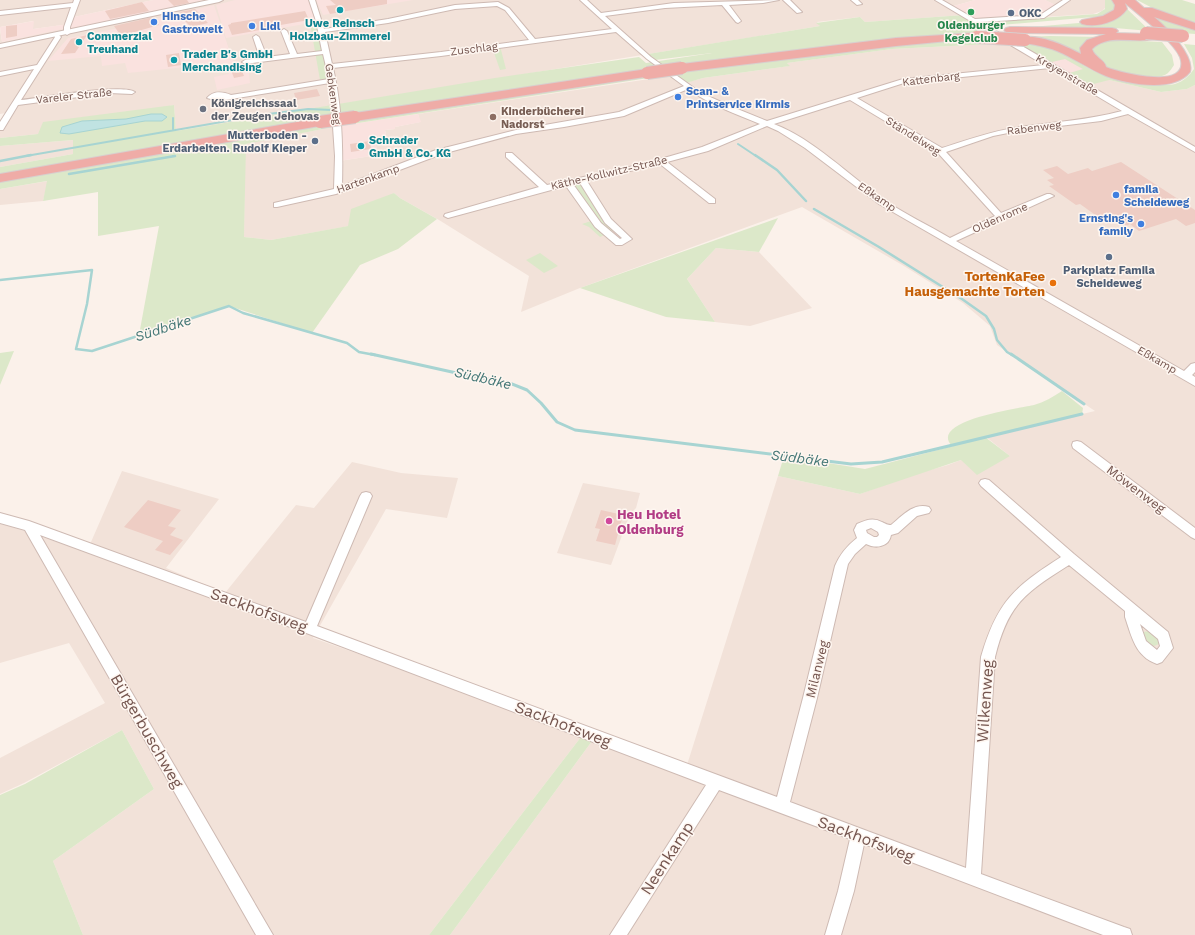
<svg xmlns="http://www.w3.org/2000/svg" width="1195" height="935" font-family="'Work Sans',sans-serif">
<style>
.residential{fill:#f2e2d9}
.commercial{fill:#fae2df}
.green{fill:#dce8c9}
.water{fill:#c0e3e2;stroke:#a7d4d2}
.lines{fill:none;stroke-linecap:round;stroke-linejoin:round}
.stream-far2{stroke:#a7d4d2;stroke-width:2}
.stream-far1{stroke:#a7d4d2;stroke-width:2.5}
.stream{stroke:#a7d4d2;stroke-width:3}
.building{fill:#eecdc4}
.minor-casing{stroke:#cebab3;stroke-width:2}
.tertiary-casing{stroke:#cebab3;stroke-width:2}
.motorway-casing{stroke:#d8cfce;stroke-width:2}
.minor{fill:#fff;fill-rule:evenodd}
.tertiary{fill:#fff;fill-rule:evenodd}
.motorway{fill:#efaca7;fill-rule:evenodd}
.motorway-bridge-casing{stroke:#d8cfce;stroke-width:14;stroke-linecap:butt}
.motorway-bridge{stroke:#efaca7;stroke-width:12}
.culture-dot{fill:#0f9aa8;stroke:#fef6f0;stroke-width:1.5}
.leisure-dot{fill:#2e9e5b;stroke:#fef6f0;stroke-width:1.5}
.service-dot{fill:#5c6f8a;stroke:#fef6f0;stroke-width:1.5}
.shop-dot{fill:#3f7fe0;stroke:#fef6f0;stroke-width:1.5}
.worship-dot{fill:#6b7280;stroke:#fef6f0;stroke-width:1.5}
.education-dot{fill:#8d6e63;stroke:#fef6f0;stroke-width:1.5}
.food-dot{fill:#e8710a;stroke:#fef6f0;stroke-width:1.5}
.hotel-dot{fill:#d1479c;stroke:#fef6f0;stroke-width:1.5}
.labels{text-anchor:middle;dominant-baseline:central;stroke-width:3;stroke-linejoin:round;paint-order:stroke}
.far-service-label{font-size:11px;font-weight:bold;fill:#4e5e75;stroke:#fef6f0;text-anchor:start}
.far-shop-label{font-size:11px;font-weight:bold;fill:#366cbe;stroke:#fef6f0;text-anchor:start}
.far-culture-label{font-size:11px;font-weight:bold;fill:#0d838f;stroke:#fef6f0;text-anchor:start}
.far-leisure-label{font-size:11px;font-weight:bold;fill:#27864d;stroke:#fef6f0}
.far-street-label{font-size:11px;fill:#74554f;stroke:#fef6f0}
.far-worship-label{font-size:11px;font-weight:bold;fill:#5b616d;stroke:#fef6f0;text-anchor:start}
.far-education-label{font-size:11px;font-weight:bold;fill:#785e54;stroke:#fef6f0;text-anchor:start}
.food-label{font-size:13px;font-weight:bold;fill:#c56008;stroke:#fef6f0;text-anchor:end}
.street-label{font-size:13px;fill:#74554f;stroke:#fef6f0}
.hotel-label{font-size:13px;font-weight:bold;fill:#b23c85;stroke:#fef6f0;text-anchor:start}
.water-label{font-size:14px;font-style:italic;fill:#447776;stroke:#fef6f0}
.near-street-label{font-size:16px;fill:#74554f;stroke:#fef6f0}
</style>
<rect width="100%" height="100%" fill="#fbf1ea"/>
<path class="residential" d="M0,0H153L74,17L70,24L33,29V21L0,27Z
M203,0H975L950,7L964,15L865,22L860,17L817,22L820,26L176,131L174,105L38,134L0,138V131L12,112L0,114V29L2,42L63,28H75L160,11Z
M1045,0H1105L1106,7L1102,11L1093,14L1042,17L1057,6Z
M1011,43L1053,53L1109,80L1161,92L1187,89L1195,85V935H450L595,737L687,765L778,476L860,494L912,475L948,465L961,460L1010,456L986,437L1095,411L997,345L990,326L963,303L904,266L802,207L580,288L521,312L529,276L439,220L400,198L394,193L349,226L271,240L244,237L245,144L333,127L339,161L378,155L374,136L386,134L385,130L395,129V127L420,122L418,114L669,76L681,84L703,78L789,66L787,63L892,49Z
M73,140V154L0,167V146Z
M48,181L43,201L0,205V189Z
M716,248L759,252L812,308L750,326L715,322L687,279Z
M352,462L401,473L458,478L447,518L386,509L313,638L584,733L429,935H83L53,861L154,789L122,730L24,783L0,794V758L105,703L69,643L0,663V523L84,551L91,542L122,471L219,499L166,568L225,593L296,505L314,508Z
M583,483L640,493L636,508L630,514L611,565L557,553Z"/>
<path class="commercial" d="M153,0H203L160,11L75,28L63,29L2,42L0,27L34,21L33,29L69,24L74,17Z
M235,0H309L316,22L226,38L216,5Z
M316,0H413L323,15Z
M975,0H1045L1058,6L1042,17L974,21L950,7Z
M214,5L233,61L248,64L250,83L217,90L214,77L229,74L224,63L128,73L125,63L102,66L101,56L48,61L68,38L114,29Z
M1065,59L1084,70L1066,74L1047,63Z
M418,114L421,122L395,127V129L385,130L386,135L374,136L378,155L339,161V126Z"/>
<path class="green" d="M1105,0H1112L1114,3L1115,12L1105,16L989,26L981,22L1097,14L1105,9Z
M1137,0H1182L1195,4V25L1166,15Z
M1124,6L1150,31L1103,27H1031L1091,22Z
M1143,9L1195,28V34L1169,32Z
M964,15L1011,42C1042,37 1069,58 1094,71C1111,79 1157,88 1175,84C1184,81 1189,76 1194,69L1192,58L1184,44L1195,45V85L1187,89L1161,92L1109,80L1086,86L1066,74L1083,69L1065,59L1047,63L1011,43L892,49L787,63L790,66L703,78L686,83L675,75H668L339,126L338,104L495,78L639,57L646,63L712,53L655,60L648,54L820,26L816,23L860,17L865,22Z
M316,22L330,79L320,80L310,23Z
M1050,36L1100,37L1088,42V61L1025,37Z
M1120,40L1162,42L1172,55L1174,65C1172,68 1170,71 1168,73C1155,84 1110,72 1098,62C1096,60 1094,57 1092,55L1093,47L1103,41Z
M500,46L506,69L500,70L492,47Z
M174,105L176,131L332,105L333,127L246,144L244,237L271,240L348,226L351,209L394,193L400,198L437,219L398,249L360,265L312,333L229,306L139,335L159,226L98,236V192L43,201L47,181L0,189V167L73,154V140L0,146V138L38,134L43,122Z
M582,180L617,229L600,237L589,227L582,224L594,220L568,183Z
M778,218L759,252L716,248L687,279L715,322L666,317L580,288Z
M540,253L558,266L544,273L526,260Z
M14,351L0,385V353Z
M1062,391L1083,408L1082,414L985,437L1010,456L977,475L961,460L860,494L778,476L784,456L865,469L984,438L951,445C930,420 1022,408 1034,405C1044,402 1053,397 1062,391Z
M1144,632C1152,630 1156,635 1160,642L1159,644L1154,646L1146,643L1142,634Z
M122,730L154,789L53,861L83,935H0V795L25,784Z
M584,733L595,737L450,935H429Z"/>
<path class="water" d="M151,114H162L167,117L162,121H145L69,134L60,133L62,127L82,121L126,119Z"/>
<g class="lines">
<path class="stream-far2" d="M173,118V129
M738,144L756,156
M26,156L268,114L308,109L332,110
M173,156H175"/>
<path class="stream-far1" d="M755,155L777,170L806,201
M0,161L31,155
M69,174L175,156
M814,209L879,247L962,299L986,316L994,329L997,340L1007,352L1012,355
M0,280L92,270L87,304L76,349L92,351L229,306L243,313L347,343L359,352L375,355"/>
<path class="stream" d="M371,354L470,376L507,382L527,390L541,403L557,422L575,430L851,464L882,462L1082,414
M1011,354L1084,404"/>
</g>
<path class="building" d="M168,0H187L189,3L174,6Z
M330,0H387V4L330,14L326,6L336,5Z
M142,2L149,11L110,19L105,11Z
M195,9L208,23L191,27L178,14L181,13L179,12Z
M305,11L309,20L275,26L276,27L232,35L228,25L231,24V23Z
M153,17L159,25L121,36L114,26Z
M17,25V36L6,38V26Z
M87,35L75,53L61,54L71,39Z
M179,53L181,65L168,67L166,55Z
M241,68L244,76L234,78L231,70Z
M317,89L320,96L296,100L294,93Z
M370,141L371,149L351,152L350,144Z
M1121,162L1195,210V223L1186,226L1176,219L1139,231L1130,224L1126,226L1119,220L1108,224L1080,204L1076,205L1049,186L1054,185L1047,180L1054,178L1043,170L1057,166L1068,174L1088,168L1092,171Z
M148,500L181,510L168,526L176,528L170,535L183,540L170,555L155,550L163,541L124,527Z
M601,510L623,515L615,545L596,541L600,529L595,528Z"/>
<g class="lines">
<g class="minor-casing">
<path id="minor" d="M74,0H80L70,27V33L67,35L64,33V27L71,7L0,15V11L73,3Z
M309,0H315L324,29L388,19L455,5L498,2L509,8L535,39L612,29L580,0H587L601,13L674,3L779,0L763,3L729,5L741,21L738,23L736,22L722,5L665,8L605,16L651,57L701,93L735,108L767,121L903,79L1044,65L935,0H942L975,19L1040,15L1063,0H1070L1044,18L981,22L1195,147V152L1128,114L1101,121L1018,131L993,136L946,152L1001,213L1047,194H1050L1054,196L956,241L1184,371L1191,364L1195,363V372L1192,375L1195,377V386L879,204L805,148L778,131L767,126L708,151L667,162L715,199V203H709L660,164L587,181L611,219L632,239L622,245H616L595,227L566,186L448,218L444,216L445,214L539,187L506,157V153H512L547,185L643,164L702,147L760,124C736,114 710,105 688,89L624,116L564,127L516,134L442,154L336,194L277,207H274V203L334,189L335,156L330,83L231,99L218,101L207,98C214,90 223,92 231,95L329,79L323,54L245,64L242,62L245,60L260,58L253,37L256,35L259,37L267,57L290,54L281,31L284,29L287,31L297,54L322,51L316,21ZM497,6L505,10L529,40L441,52L332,64L325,32L388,23L455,9ZM616,32L647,59L684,86L619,112L516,130L436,150L342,186C343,147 342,105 333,68L441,56ZM1050,68L1122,111C1089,120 1054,122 1019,127C992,131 967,140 942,148L857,98L904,83ZM850,100L938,153L995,216L950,238C928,225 905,214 884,200C848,175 815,140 774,124ZM580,183L605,223L622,238L620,239L601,223L573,184Z
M783,0H790L802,12L797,13Z
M851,0H858L862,4L857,5Z
M57,33L61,37L21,100C40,98 124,83 135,92L132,94L109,93L18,105L3,130H0V122L34,69L0,76V72L37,65L55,37L54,35Z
M1077,441L1081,442L1195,528V539L1191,537L1073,448L1072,445L1073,442Z
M985,479L989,480L1074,554L1168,632L1173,648L1162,662L1157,664C1135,656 1132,637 1125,617V611L1069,565C1025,593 1008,604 995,657L981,874L1124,927L1130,929L1132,935H1103L864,844L854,891L841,935H825L838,891L850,839L719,790L627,935H610L706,785L301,631L40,535L273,935H256L25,530L0,523V513L29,521L306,622L360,496L362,493L366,492L370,493L372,496L317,626L777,797L803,698L835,566C840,554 847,546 857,538L854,530L857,524C866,520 873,517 882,522C886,524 887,525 891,525C902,516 914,502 929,507L931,510L929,513L917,516L898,533L891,535C889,547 876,549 866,544L855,554L848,564L817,698L790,802L966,868L981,657C997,602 1014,587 1061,557L981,486L979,483L981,480ZM871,528L878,532L879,535L877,537H874L867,533L866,530ZM1140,624L1158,639L1160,646L1157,650L1146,641Z"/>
</g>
<g class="tertiary-casing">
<path id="tertiary" d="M209,0H223L219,2L0,48V44Z"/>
</g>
<g class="motorway-casing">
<path id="motorway" d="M1112,0H1135L1144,8H1152L1195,23V30L1154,17C1165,26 1195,55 1190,72C1174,93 1127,84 1106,76C1089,69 1074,58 1057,51C1045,46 1033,45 1021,42L1019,40L1021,38C1038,33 1066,46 1081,54L1080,48L1087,40L1106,34L1010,33L1006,32L1004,30L1006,28L1010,27L1112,28L1116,29L1118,31L1116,33L1150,34L1154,35L1156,37L1154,39C1134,44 1109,33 1092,49C1094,57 1105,60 1106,67C1120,73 1192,91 1180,57C1173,41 1139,15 1125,3L1127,9C1118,22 1097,28 1082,24L1080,22L1082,20L1103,16L1114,10L1115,5Z
M975,33L979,34L981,36L979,38L896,46L682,72L678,71L676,68L678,65L682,64L896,38Z
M647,69L651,70L653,73L651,76L355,121L350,120L348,117L350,114L355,113Z
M320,118L325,119L327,122L325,125L0,182V174Z"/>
</g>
<use href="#minor" class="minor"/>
<use href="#tertiary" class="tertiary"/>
<use href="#motorway" class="motorway"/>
<g class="motorway-bridge-casing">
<path id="motorway-bridge" d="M1146,33L1183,36
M976,37L1025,40
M647,73L682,68
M320,122L355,117"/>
</g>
<use href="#motorway-bridge" class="motorway-bridge"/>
</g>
<g class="culture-dot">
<circle cx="340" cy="10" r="4"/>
<circle cx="79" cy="42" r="4"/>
<circle cx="174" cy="60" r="4"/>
<circle cx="361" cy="146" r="4"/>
</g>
<circle class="leisure-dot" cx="971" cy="12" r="4"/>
<g class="service-dot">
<circle cx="1011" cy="13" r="4"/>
<circle cx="315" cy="141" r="4"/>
<circle cx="1109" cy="257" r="4"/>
</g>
<g class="shop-dot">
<circle cx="154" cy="22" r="4"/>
<circle cx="252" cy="26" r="4"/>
<circle cx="678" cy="97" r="4"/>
<circle cx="1116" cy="195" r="4"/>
<circle cx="1141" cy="224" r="4"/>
</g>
<circle class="worship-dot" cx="203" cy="109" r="4"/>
<circle class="education-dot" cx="493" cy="117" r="4"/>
<circle class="food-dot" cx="1053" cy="283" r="4"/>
<circle class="hotel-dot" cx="609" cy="521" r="4"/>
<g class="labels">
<g class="far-service-label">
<text x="1019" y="13">OKC</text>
<text x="307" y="135" text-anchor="end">Mutterboden -<tspan x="307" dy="13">Erdarbeiten. Rudolf Kieper</tspan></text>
<text x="1109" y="270" text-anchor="middle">Parkplatz Famila<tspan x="1109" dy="13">Scheideweg</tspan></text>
</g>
<g class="far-shop-label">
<text x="162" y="16">Hinsche<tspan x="162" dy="13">Gastrowelt</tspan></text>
<text x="260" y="26">Lidl</text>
<text x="686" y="91">Scan- &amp;<tspan x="686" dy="13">Printservice Kirmis</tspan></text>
<text x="1124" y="189">famila<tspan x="1124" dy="13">Scheideweg</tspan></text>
<text x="1133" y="218" text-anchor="end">Ernsting's<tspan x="1133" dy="13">family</tspan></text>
</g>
<g class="far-culture-label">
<text x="340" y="23" text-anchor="middle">Uwe Reinsch<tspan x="340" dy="13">Holzbau-Zimmerei</tspan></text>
<text x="87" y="36">Commerzial<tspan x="87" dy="13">Treuhand</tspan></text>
<text x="182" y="54">Trader B's GmbH<tspan x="182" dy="13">Merchandising</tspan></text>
<text x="369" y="140">Schrader<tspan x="369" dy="13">GmbH &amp; Co. KG</tspan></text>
</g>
<g class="far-leisure-label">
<text x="971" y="25">Oldenburger<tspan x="971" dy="13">Kegelclub</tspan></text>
</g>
<g class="far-street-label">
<text transform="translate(474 49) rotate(-7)">Zuschlag</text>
<text transform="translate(1067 75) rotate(30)">Kreyenstraße</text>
<text transform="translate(931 79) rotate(-7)">Kattenbarg</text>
<text transform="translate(333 94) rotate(82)">Gebkenweg</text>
<text transform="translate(74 96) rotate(-6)">Vareler Straße</text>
<text transform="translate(1034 128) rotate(-7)">Rabenweg</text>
<text transform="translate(913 136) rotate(32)">Ständelweg</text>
<text transform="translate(609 173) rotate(-13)">Käthe-Kollwitz-Straße</text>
<text transform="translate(368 179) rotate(-20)">Hartenkamp</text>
<text transform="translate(877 197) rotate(34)">Eßkamp</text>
<text transform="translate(1000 218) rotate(-24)">Oldenrome</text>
<text transform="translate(1157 360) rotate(30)">Eßkamp</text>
</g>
<g class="far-worship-label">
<text x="211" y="103">Königreichssaal<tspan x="211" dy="13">der Zeugen Jehovas</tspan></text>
</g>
<g class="far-education-label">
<text x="501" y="111">Kinderbücherei<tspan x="501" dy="13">Nadorst</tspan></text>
</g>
<g class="food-label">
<text x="1045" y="276">TortenKaFee<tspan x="1045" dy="15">Hausgemachte Torten</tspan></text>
</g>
<g class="street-label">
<text transform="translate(1136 489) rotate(37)">Möwenweg</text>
<text transform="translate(817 669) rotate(-76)">Milanweg</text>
</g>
<g class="hotel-label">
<text x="617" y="514">Heu Hotel<tspan x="617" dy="15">Oldenburg</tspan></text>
</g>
<g class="water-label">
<text transform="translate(163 328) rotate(-18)">Südbäke</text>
<text transform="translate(483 378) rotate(13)">Südbäke</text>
<text transform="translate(800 458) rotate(7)">Südbäke</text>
</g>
<g class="near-street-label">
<text transform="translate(259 610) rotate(20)">Sackhofsweg</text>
<text transform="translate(985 701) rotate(-86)">Wilkenweg</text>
<text transform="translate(563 724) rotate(21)">Sackhofsweg</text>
<text transform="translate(147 731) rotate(60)">Bürgerbuschweg</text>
<text transform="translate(866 839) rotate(21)">Sackhofsweg</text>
<text transform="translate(667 858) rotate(-57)">Neenkamp</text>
</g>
</g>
</svg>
